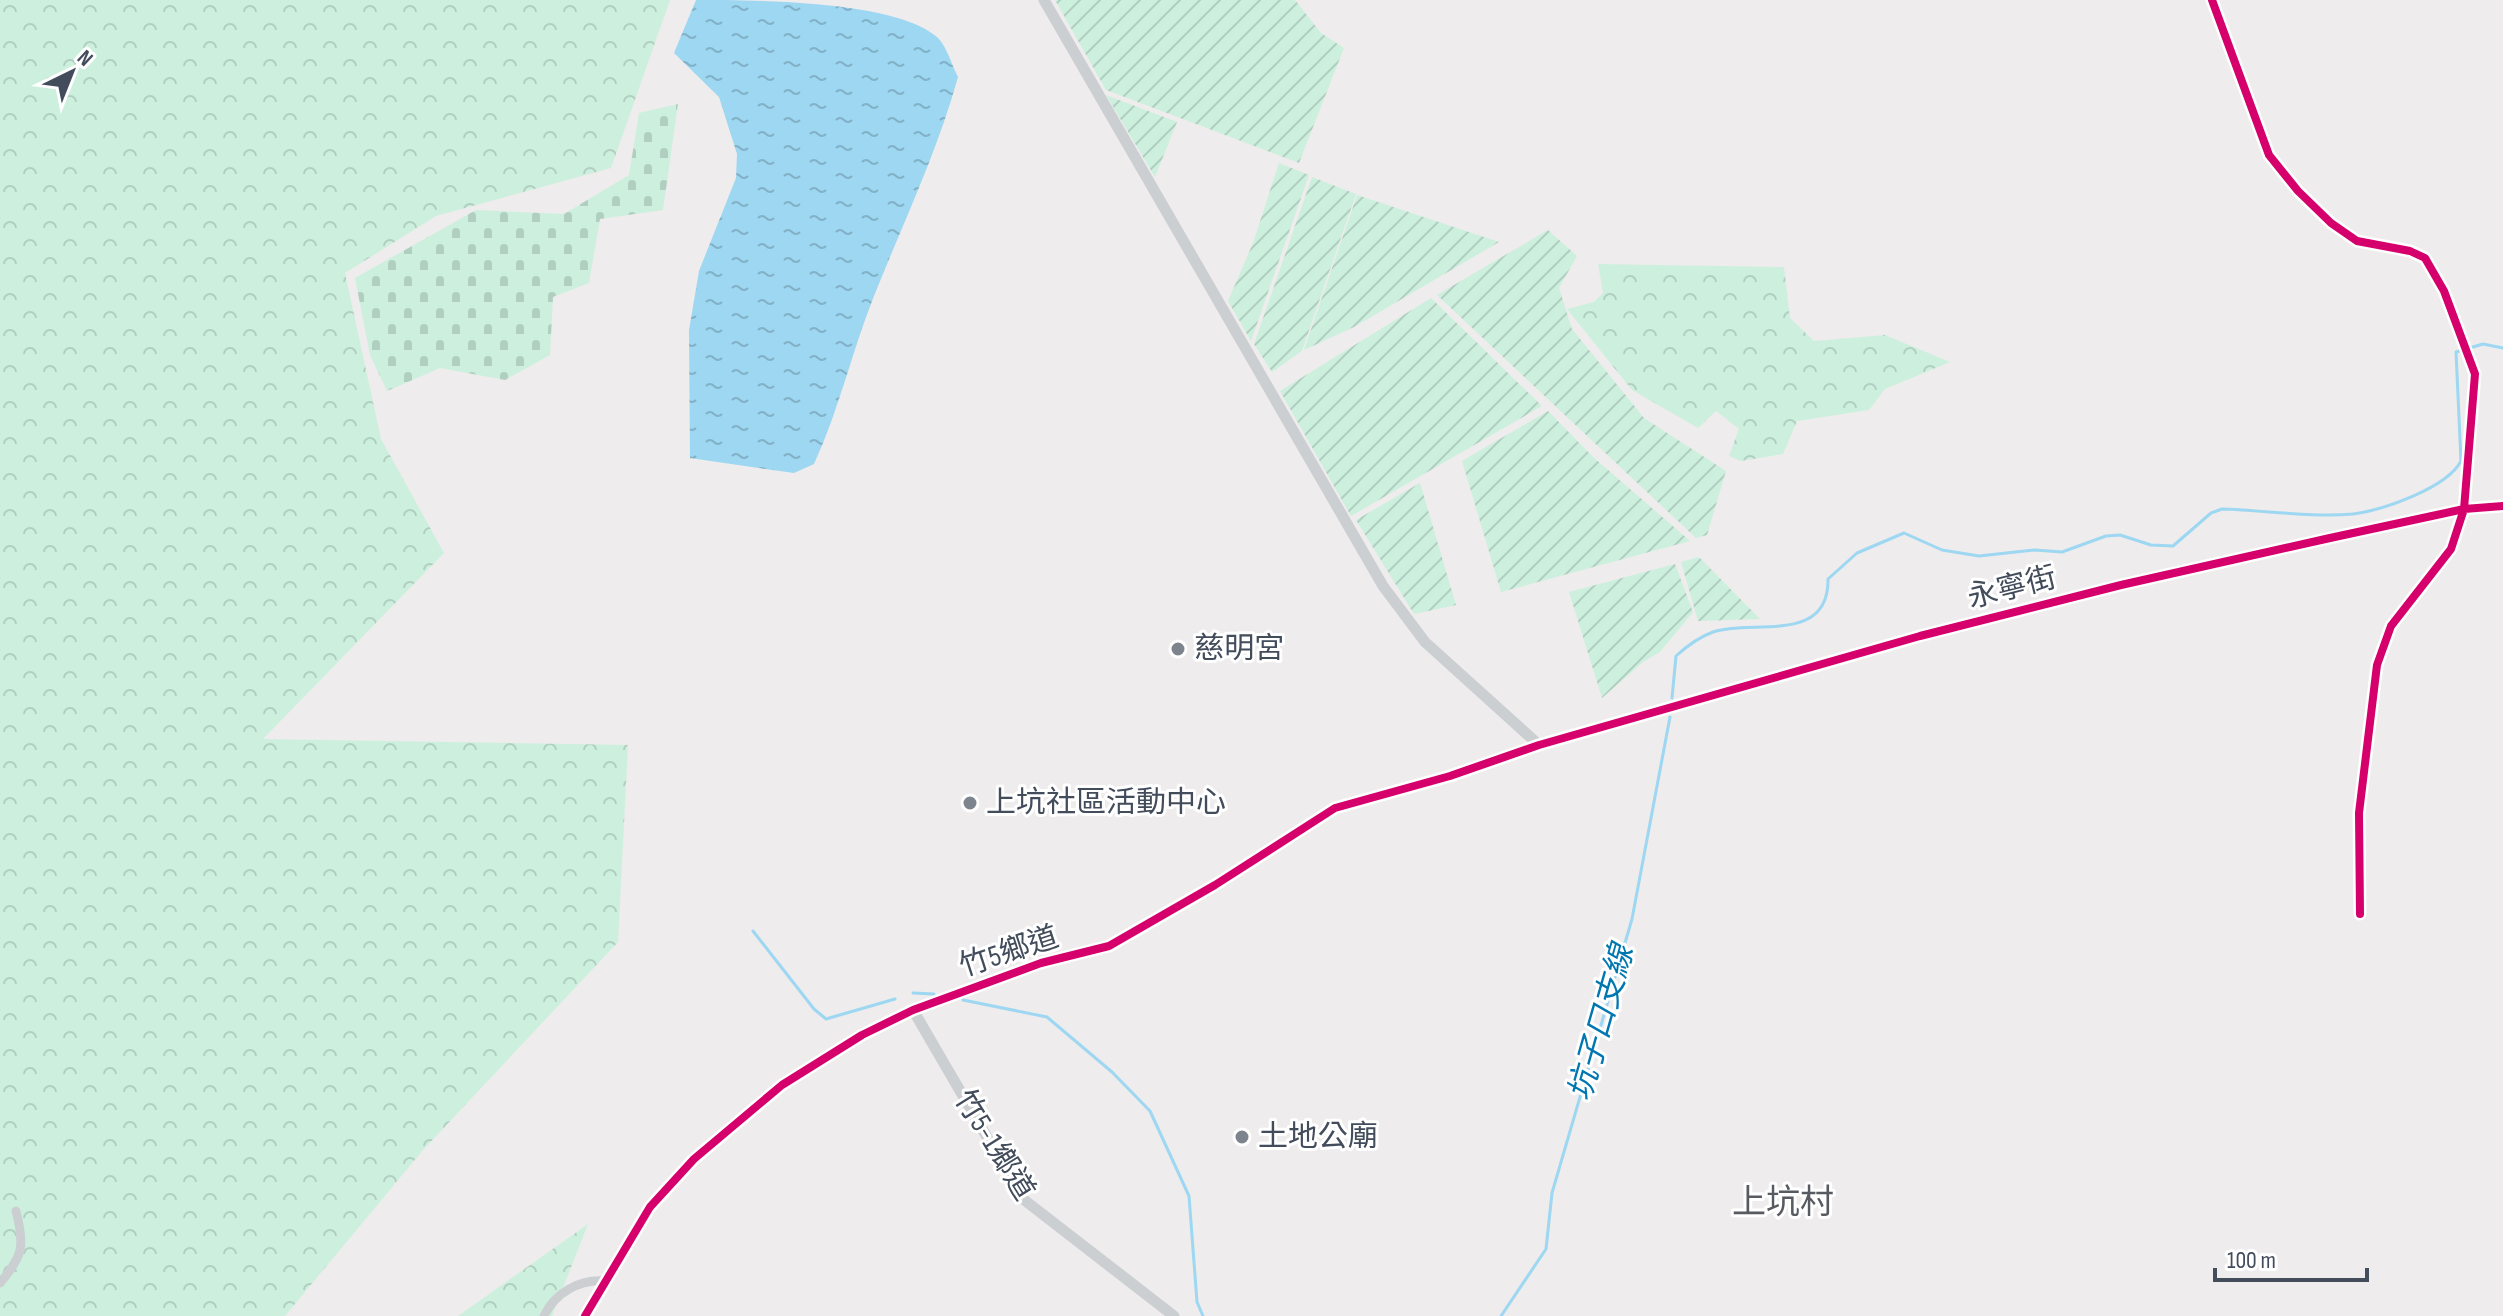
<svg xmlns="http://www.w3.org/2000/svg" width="2503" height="1316" font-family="'Sofia Sans Condensed','Noto Sans TC',sans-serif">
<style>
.forest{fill:url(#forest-crowns)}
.cemetery{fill:url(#cemetery-stones)}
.garden{fill:url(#garden-furrows)}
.water{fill:url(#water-ripples)}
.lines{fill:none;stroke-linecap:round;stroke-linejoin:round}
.stream{stroke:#9dd7f2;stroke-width:3}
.minor{stroke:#cccfd2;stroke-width:9}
.tertiary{stroke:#cccfd2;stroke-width:11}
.cycleway-casing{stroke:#fff;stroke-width:13}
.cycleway{stroke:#d6006c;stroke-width:8}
.poi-dot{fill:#7e848e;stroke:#fff;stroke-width:3}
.labels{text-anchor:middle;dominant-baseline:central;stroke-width:6;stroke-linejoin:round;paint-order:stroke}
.street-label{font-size:30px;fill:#424c5b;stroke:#fff}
.poi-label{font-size:30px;fill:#424c5b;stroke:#fff;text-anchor:start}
.water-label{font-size:32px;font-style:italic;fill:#0077b0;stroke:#fff}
.quarter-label{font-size:34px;fill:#575b61;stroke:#fff}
</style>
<defs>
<pattern id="forest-crowns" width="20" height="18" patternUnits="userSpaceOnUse" patternTransform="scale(2)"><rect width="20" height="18" fill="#cdf0de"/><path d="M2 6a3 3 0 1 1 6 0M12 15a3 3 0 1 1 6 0" fill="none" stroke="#b1cfc1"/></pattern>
<pattern id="cemetery-stones" width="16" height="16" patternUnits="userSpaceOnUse" patternTransform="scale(2)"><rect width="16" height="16" fill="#cdf0de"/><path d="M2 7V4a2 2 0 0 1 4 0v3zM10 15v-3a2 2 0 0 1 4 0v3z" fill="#b1cfc1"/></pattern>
<pattern id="garden-furrows" width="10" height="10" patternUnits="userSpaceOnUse" patternTransform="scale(2)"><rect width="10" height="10" fill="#cdf0de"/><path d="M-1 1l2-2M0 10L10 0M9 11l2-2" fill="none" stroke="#b1cfc1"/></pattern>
<pattern id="water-ripples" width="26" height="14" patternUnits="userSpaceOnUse" patternTransform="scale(2)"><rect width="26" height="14" fill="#9dd7f2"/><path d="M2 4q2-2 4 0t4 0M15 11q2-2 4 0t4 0" fill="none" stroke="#82b1c7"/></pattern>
</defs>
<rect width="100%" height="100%" fill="#eeecec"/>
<path class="forest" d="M0,0H670L611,168L436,216L345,273L381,439L444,553L263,739L628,745L618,942L423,1150L285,1316H0Z
M1598,264L1784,267L1790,318L1814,341L1885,335L1950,362L1885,389L1869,410L1797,421L1783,454L1741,461L1729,456L1739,429L1716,411L1698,428L1632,390L1567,309L1594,302L1603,293Z
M588,1224L552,1316H458Z"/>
<path class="cemetery" d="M678,104L663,210L600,219L589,283L553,297L550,355L505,380L440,368L387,391L370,355L355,278L476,210L564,214L629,175L639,113Z"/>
<path class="garden" d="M1055,0H1295L1321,33L1344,48L1299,163L1106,90Z
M1106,95L1177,122L1155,177Z
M1279,163L1309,175L1251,341L1228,301L1253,243Z
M1312,177L1356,194L1302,351L1272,372L1254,344Z
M1357,195L1499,242L1354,327L1304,350Z
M1548,230L1577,256L1559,288L1572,329L1644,418L1726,471L1707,535L1696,538L1437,295Z
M1431,298L1542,406L1351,516L1280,391Z
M1548,411L1593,457L1690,541L1501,592L1462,461Z
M1420,483L1456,605L1414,614L1356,520Z
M1699,557L1760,619L1698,621L1681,562Z
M1675,564L1693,612L1660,652L1643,662L1602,698L1569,592Z"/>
<path class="water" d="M696,0C753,0 898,0 938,38C947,47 952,66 958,77C937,153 903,223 874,296C852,351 839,410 814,464L794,473L690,458L689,330L699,271L736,178L737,154L719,97L674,53Z"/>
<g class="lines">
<path class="stream" d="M1672,698L1676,656C1687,646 1699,637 1713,632C1752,619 1829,645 1828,579L1857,553L1904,533L1942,550L1979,556L2035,550L2062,552L2106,536L2120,535L2151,545L2173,546L2211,513L2222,509C2263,510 2313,518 2353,514C2383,510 2447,488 2461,461L2456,352L2483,344L2503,348
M753,931L814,1009L826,1019L895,999
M913,993L934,994
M963,1000L1047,1017L1112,1072L1150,1111L1189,1196L1197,1302L1203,1316
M1501,1316L1546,1249L1552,1193L1632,919L1670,717"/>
<path class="minor" d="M2212,0L2269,155L2298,191L2331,223L2357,241L2410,251L2425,258L2444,291L2475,374L2464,509L2451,549L2391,626L2377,665L2359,813L2360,914
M0,1283C23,1256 25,1246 16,1211
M544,1316C555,1293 579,1279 605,1281"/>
<path class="tertiary" d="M1044,0L1383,586L1425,642L1539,745
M913,1010L1023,1199L1174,1316
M585,1316L650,1207L694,1159L782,1085L862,1035L913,1010L1041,963L1109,946L1215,885L1335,808L1450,776L1539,745L1920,636L2121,585L2330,538L2464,509L2503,506"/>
<g class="cycleway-casing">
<path id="cycleway" d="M2212,0L2269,155L2298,191L2331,223L2357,241L2410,251L2425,258L2444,291L2475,374L2464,509L2451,549L2391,626L2377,665L2359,813L2360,914
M585,1316L650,1207L694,1159L782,1085L862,1035L913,1010L1041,963L1109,946L1215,885L1335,808L1450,776L1539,745L1920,636L2121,585L2330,538L2464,509L2503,506"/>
</g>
<use href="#cycleway" class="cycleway"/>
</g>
<g class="poi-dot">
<circle cx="1178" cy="649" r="8"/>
<circle cx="970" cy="803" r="8"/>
<circle cx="1242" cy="1137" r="8"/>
</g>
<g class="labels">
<g class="street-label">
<text transform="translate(2012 588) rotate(-14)">永寧街</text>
<text transform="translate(1009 952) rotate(-18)">竹5鄉道</text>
<text transform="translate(994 1145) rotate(58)">竹5-1鄉道</text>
</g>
<g class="poi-label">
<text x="1194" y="649">慈明宮</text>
<text x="986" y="803">上坑社區活動中心</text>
<text x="1258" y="1137">土地公廟</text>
</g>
<g class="water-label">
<text transform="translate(1602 1023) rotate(-74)">坑子口支線</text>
</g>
<g class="quarter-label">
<text x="1783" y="1202">上坑村</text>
</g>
</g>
<g transform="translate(72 72) rotate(43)" stroke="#ffffff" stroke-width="6" paint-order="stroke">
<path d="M0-6L14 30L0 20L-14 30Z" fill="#424c5b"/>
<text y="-12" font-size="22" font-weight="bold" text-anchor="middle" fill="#424c5b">N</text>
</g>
<path d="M2215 1268v12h152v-12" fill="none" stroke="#424c5b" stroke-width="4"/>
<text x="2227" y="1268" font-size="24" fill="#424c5b" stroke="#ffffff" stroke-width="6" paint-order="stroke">100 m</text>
</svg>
